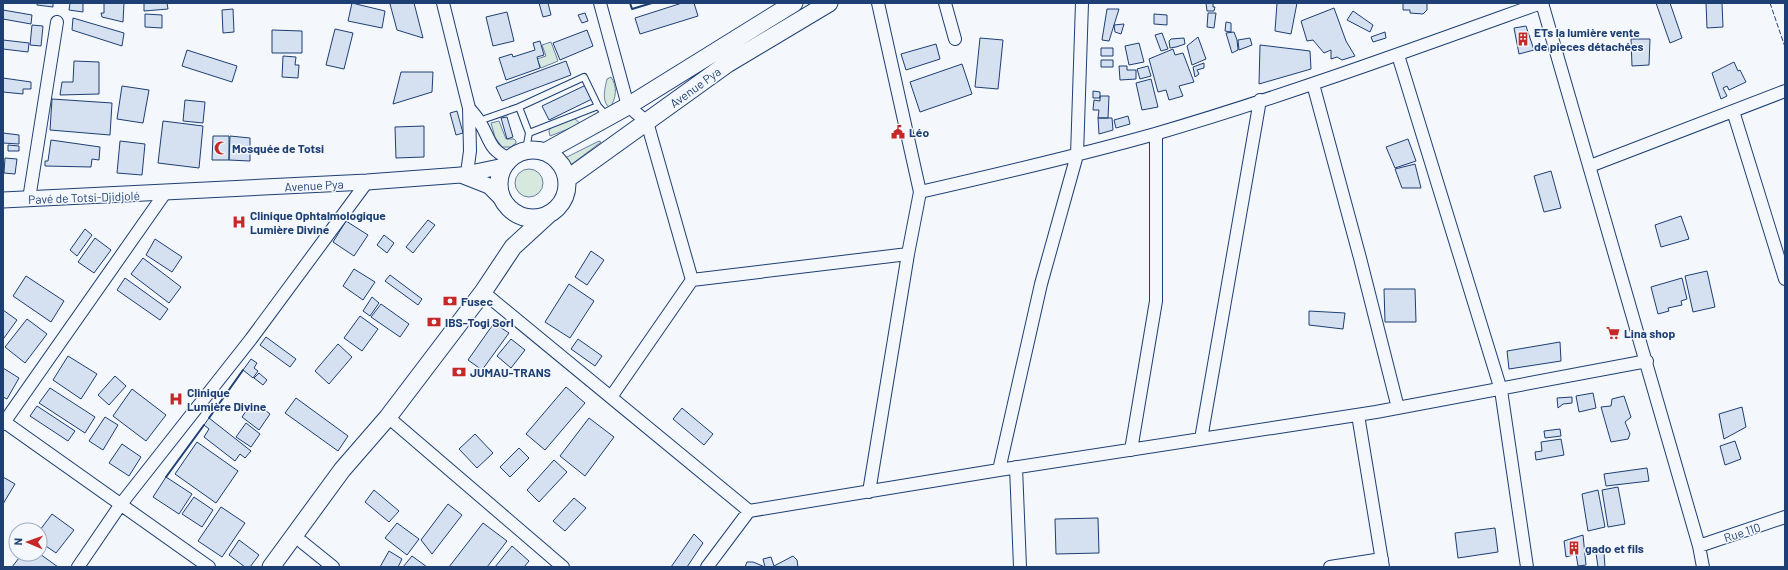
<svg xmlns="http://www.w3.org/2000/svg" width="1788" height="570" font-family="Barlow,sans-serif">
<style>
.green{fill:#d7e8df;stroke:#687fa3}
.building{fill:#d5e0f0;stroke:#1d3f73}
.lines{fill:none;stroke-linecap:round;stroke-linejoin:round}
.service-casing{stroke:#1d3f73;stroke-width:8}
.minor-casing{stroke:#1d3f73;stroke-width:14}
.tertiary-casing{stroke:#1d3f73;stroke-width:17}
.secondary-casing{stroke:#1d3f73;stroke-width:19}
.service{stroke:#f4f7fb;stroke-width:6}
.minor{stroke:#f4f7fb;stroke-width:12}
.tertiary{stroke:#f4f7fb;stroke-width:15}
.secondary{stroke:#f4f7fb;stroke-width:17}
.fence{stroke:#1d3f73;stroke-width:1;stroke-dasharray:5 2;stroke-linecap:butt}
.wall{stroke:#1d3f73;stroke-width:2}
.labels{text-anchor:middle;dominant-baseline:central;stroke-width:3;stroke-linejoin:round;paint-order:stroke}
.poi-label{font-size:12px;font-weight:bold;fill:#1d3f73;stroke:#f4f7fb;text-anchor:start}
.street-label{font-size:12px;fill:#1d3f73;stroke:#f4f7fb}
</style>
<rect width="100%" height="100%" fill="#f4f7fb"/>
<path class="green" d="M551,42L558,61L541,68L537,59L546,56L542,45Z
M611,77C618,87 616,98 610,108C601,102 605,88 607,79Z
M574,118L581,124L550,136L549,131L551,127Z
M499,121L506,139H514L516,141V143L511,147H502L495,137L491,123Z
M599,141L601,142L572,164H570L565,158Z
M515 183a14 14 0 1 1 28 0a14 14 0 1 1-28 0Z"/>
<path class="building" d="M37,3H53V7L37,5Z
M70,3H83V12L69,10Z
M104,3H124L123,22L102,17L101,13H104Z
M144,3H167L168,9L144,11Z
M352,3L385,11L382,28L348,21Z
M393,3H414L423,38L397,30L390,4Z
M539,3H548L551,15L543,17Z
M682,3H694L698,16L640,34L635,18Z
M1206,3H1213V7H1215L1214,11H1207Z
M1277,3H1297L1291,34L1275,31Z
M1403,3H1427V10L1423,14L1410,13V10H1403Z
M1656,3H1670L1682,38L1670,43Z
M1706,3H1722L1723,27L1707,28Z
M1334,8L1346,41L1355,56L1342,60L1337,57L1331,59V50L1324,53L1313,40L1307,41L1301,21Z
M233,9L234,32L223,33L222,10Z
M1107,9H1119L1109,41L1102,40Z
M3,10L32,15L31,24L3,19Z
M1353,11L1373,25L1370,32L1347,20Z
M507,12L514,41L493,46L486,17Z
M585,13L588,21L582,23L578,15Z
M1208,13H1216L1214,28L1207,27Z
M145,14L162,15V28L145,27Z
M1154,14L1167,15V25L1154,24Z
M73,18L124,33L122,46L72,30Z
M1226,22L1231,23V32L1225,31Z
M1124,24L1121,34L1115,32L1114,25Z
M32,25L43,26L41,46L30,45Z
M1526,26L1534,50L1519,54L1514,28Z
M335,29L353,33L344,69L326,65Z
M272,30L302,31V53H272Z
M587,30L593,46L560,60L553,43Z
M1234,32L1237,40L1238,50L1232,53L1226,33Z
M1385,32L1386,38L1373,42L1371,37Z
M1162,33L1168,49L1161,51L1155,35Z
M1198,37L1206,59L1192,65L1187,46Z
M980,38L1003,40L998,89L975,87Z
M1184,38L1185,44L1176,47L1170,48L1169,41L1171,39Z
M1250,38L1252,45L1239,50L1238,40Z
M1631,39H1650L1649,65L1632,66Z
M3,40L29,43L28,52L3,49Z
M540,41L544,55L537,57L540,68L506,80L499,58L512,54L513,57L535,50L533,43Z
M1139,43L1144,62L1129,65L1125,46Z
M936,44L940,59L906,70L901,54Z
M1260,45L1310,51L1311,69L1259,84Z
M1101,48H1113V56H1101Z
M1173,49L1175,55L1183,53L1194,82L1179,86L1183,96L1169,100L1166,90L1158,92L1149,59Z
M187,50L237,66L232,82L182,66Z
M283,56L296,57L295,65H299L298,78L282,77Z
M1101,60H1113V67H1101Z
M74,61L99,62V94L60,95L62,82H73Z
M566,61L571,75L502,101L496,87Z
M1734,62L1738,71L1740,70L1746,82L1729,90L1727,86L1723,88L1727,96L1721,99L1712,73Z
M1204,63V68L1197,70L1199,74L1195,77L1193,67Z
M962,64L972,94L920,112L910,82Z
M1119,66H1127V70H1136V79L1120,80Z
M1148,66L1151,76L1140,79L1137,69Z
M401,72H433L432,92L393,104Z
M3,78L31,82V89H23V94L3,92Z
M1151,79L1158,107L1142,110L1136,83Z
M586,85L592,99L549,120L542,106Z
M122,86L149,90L143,123L117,119Z
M1093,91L1100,92V98H1093Z
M1100,96H1109L1108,118H1098L1099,110H1093L1094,100L1100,101Z
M52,99L112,103L110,135L50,130Z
M185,100L205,102L203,123L183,121Z
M457,111L463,133L456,135L450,113Z
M1128,116L1130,124L1116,128L1114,120Z
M507,117L513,137L507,139L501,118Z
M1098,118H1112L1113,130L1099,134Z
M163,121L203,126L199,168L158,163Z
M424,126V157L396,158L395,127Z
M3,133L19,135V144L3,143Z
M213,136H229V160H212Z
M230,136L250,138V161L229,160Z
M1408,139L1416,161L1395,168L1386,147Z
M51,140L100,147L99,160L92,159L91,167L45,166V161H48Z
M120,141L145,144L142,175L117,173Z
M8,145L19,146V151H8Z
M5,158L17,159L15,174L4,173Z
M1415,164L1421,188H1402L1395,169Z
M1551,171L1561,208L1544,212L1534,176Z
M1681,216L1689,239L1661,247L1655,225Z
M428,220L435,225L413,253L406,247Z
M346,221L368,235L354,256L333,242Z
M85,229L92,235L77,256L70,250Z
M384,235L394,243L387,253L377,245Z
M95,238L111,250L94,273L78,262Z
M155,239L182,257L172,272L146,255Z
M591,251L604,260L587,285L575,277Z
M143,258L181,287L169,303L131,274Z
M354,269L375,282L363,300L343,286Z
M1707,271L1715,307L1693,312L1685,276Z
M390,275L422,299L418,305L385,281Z
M26,276L64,301L51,322L13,296Z
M125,278L168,309L160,320L117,290Z
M1682,278L1687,299L1681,301L1682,305L1668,308L1669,311L1658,314L1651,287Z
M569,284L594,301L570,338L545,322Z
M1384,289H1415L1416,322H1385Z
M372,297L379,303L370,316L363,311Z
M381,304L409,324L400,337L371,317Z
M3,310L17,320L4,338H3Z
M1309,311L1345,313L1343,329L1309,325Z
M360,316L378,329L362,351L344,338Z
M27,319L47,334L25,363L5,347Z
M494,323L509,333L482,370L468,360Z
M266,337L296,359L290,367L260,345Z
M511,339L525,350L511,368L497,356Z
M578,339L602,356L595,366L571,349Z
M1560,342L1561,361L1509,369L1507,351Z
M338,344L352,357L329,384L315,371Z
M68,356L97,374L81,399L53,380Z
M251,359L257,363L254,368L258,371L253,378L243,370Z
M3,368L19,378L7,399L3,397Z
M259,373L267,380L263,385L254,378Z
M115,376L126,386L109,405L98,395Z
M566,387L585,403L545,450L526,434Z
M50,388L95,417L85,433L39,403Z
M132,389L166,415L146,441L113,416Z
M1593,393L1596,408L1579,412L1576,396Z
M1624,396L1631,417L1625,422L1630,434L1628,439L1611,442L1601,407L1611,406L1612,399Z
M1572,397V403L1563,404L1558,408L1557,398Z
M296,398L348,436L338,451L285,413Z
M251,404L257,409L260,406L270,414L259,430L242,417Z
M37,406L75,431L68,441L30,416Z
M1742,407L1746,427L1724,439L1719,414Z
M682,408L713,434L704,445L673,419Z
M105,417L118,425L103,450L89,441Z
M209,418L251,451L245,458L240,454L235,461L204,437L209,429L204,425Z
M589,418L614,437L585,476L560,456Z
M246,423L260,434L251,447L236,437Z
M1560,429L1561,436L1545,438L1544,431Z
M475,434L493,453L477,468L459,449Z
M1561,439L1564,455L1536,460L1535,452L1542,451L1541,442Z
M1735,441L1741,459L1725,465L1720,446Z
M197,442L238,471L216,503L175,474Z
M122,444L141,457L129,476L109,463Z
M519,448L529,458L510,477L500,467Z
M554,460L567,472L539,502L527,490Z
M1647,468L1649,481L1606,486L1604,474Z
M3,477L15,484L3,504Z
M166,477L192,494L179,514L153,497Z
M1618,487L1625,524L1608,527L1602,490Z
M374,490L399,511L389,522L365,502Z
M1598,490L1605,527L1588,531L1582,494Z
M194,497L213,510L202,527L182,514Z
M574,498L586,508L565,531L553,521Z
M448,504L462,515L432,554L421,540Z
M221,507L245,523L222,557L198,541Z
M52,514L74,530L56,553L40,542V530Z
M1098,518L1099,553L1056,554L1055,519Z
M397,523L419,539L407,555L385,538Z
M483,523L507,541L487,567H449Z
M1495,528L1498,552L1458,558L1455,533Z
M694,534L703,543L687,567H671Z
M1583,535L1586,565L1578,566L1576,554L1566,557L1564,541Z
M239,540L259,555L250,567H245L229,555Z
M512,546L529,561L524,567H495Z
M389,551L402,559L398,567H380Z
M1596,553H1604L1605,567H1598Z
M22,554H40L58,567H12Z
M412,556L427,567H403Z
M793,556L797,560L798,567H745L747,562H753L765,567L763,559L771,557L774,566Z"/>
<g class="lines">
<g class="service-casing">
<path id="service" d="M479,121L519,107
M529,133L598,106
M526,150L529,133L519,107L584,77L598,106L606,115"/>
</g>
<g class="minor-casing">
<path id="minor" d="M443,3L469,108L470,151L467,173
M600,3L628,106L647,122L692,280L611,397
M945,3L955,39
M1542,3L1699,546L1703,567
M1398,55L1501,390L1527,567
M1313,84L1360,258L1398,408
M469,108C472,112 476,116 479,121C491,139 487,149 510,159
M1733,111L1785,279
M1590,166L1785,91
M920,192C999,174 1077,156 1155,134C1285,96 1413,49 1541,3
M29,199L57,22
M692,280L908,254
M483,292L749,511
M1358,415L1383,567
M388,417L563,567
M3,421L209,567
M3,424L165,193
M1201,439L1260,100
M1131,450L1156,301V134
M1016,467L1020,567
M999,470L1041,284L1077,155L1082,3
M869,492L908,254L920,192L878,3
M302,542L333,567
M1699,546L1785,517
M78,567L121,504L251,339L367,182
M707,567L749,511L999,470L1376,412L1647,361
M1330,567L1382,559"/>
</g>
<g class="tertiary-casing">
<path id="tertiary" d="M461,175L489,186L503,200
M3,200L367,182L461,175L504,166"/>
</g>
<g class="secondary-casing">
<path id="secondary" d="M499 184a34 34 0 1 1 68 0a34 34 0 1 1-68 0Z
M545,152L628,106L794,3
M567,179L727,64L829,3
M271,567L342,470L388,417L483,292L513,247L549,214"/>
</g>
<use href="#service" class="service"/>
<use href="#minor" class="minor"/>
<use href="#tertiary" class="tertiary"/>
<use href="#secondary" class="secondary"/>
<path class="fence" d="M1770,3L1785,47"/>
<path class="wall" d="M630,3L632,9L652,3
M209,418L243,370
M166,477L204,425"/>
</g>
<defs>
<g id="building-bare" transform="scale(1.08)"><path d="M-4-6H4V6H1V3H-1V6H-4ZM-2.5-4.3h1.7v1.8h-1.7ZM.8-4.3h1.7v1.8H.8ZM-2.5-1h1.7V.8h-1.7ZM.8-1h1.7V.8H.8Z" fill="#c62828" stroke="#f4f7fb" stroke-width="2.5" paint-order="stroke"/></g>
<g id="civic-bare" transform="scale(1.08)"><path d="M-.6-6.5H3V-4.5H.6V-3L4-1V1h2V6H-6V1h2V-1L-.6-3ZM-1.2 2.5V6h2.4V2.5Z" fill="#c62828" stroke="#f4f7fb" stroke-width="2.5" paint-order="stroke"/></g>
<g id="mosque-bare" transform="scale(1.08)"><path d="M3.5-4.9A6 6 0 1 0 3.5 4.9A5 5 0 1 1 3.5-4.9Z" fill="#c62828" stroke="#f4f7fb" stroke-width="2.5" paint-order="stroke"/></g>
<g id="hospital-bare" transform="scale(1.08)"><path d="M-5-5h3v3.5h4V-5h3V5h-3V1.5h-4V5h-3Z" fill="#c62828" stroke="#f4f7fb" stroke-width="2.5" paint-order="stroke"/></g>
<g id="bank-bare" transform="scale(1.08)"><path d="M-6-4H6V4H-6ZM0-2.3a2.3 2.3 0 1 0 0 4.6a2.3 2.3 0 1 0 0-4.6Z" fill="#c62828" stroke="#f4f7fb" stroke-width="2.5" paint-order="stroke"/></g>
<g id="supermarket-bare" transform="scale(1.08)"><path d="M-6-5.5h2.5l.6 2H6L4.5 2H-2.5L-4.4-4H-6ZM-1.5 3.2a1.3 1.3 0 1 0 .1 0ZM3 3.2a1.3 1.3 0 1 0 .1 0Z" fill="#c62828" stroke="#f4f7fb" stroke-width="2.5" paint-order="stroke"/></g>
</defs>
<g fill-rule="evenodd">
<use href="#building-bare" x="1523" y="39"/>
<use href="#civic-bare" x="898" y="132"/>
<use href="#mosque-bare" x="221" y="148"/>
<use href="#hospital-bare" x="239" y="222"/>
<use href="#bank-bare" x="450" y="301"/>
<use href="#bank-bare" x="434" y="322"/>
<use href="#supermarket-bare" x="1613" y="333"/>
<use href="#bank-bare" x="459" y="372"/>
<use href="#hospital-bare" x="176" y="399"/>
<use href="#building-bare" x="1574" y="548"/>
</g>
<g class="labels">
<g class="poi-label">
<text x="1534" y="32">ETs la lumière vente<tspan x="1534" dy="14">de pieces détachées</tspan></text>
<text x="909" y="132">Léo</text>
<text x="232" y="148">Mosquée de Totsi</text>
<text x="250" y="215">Clinique Ophtalmologique<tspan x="250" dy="14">Lumière Divine</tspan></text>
<text x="461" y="301">Fusec</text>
<text x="445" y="322">IBS-Togi Sorl</text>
<text x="1624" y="333">Lina shop</text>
<text x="470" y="372">JUMAU-TRANS</text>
<text x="187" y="392">Clinique<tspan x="187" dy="14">Lumière Divine</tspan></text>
<text x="1585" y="548">gado et fils</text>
</g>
<g class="street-label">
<text transform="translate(695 87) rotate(-36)">Avenue Pya</text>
<text transform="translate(314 185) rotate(-3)">Avenue Pya</text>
<text transform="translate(84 197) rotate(-2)">Pavé de Totsi-Djidjolé</text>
<text transform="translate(1742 532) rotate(-18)">Rue 110</text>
</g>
</g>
<rect width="1788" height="570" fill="none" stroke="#1d3f73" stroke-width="8"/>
<g transform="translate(28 542) rotate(272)"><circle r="19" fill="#f4f7fb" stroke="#9eadc5"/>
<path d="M0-3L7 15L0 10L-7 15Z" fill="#c62828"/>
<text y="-6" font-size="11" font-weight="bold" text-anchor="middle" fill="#1d3f73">N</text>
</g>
</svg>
